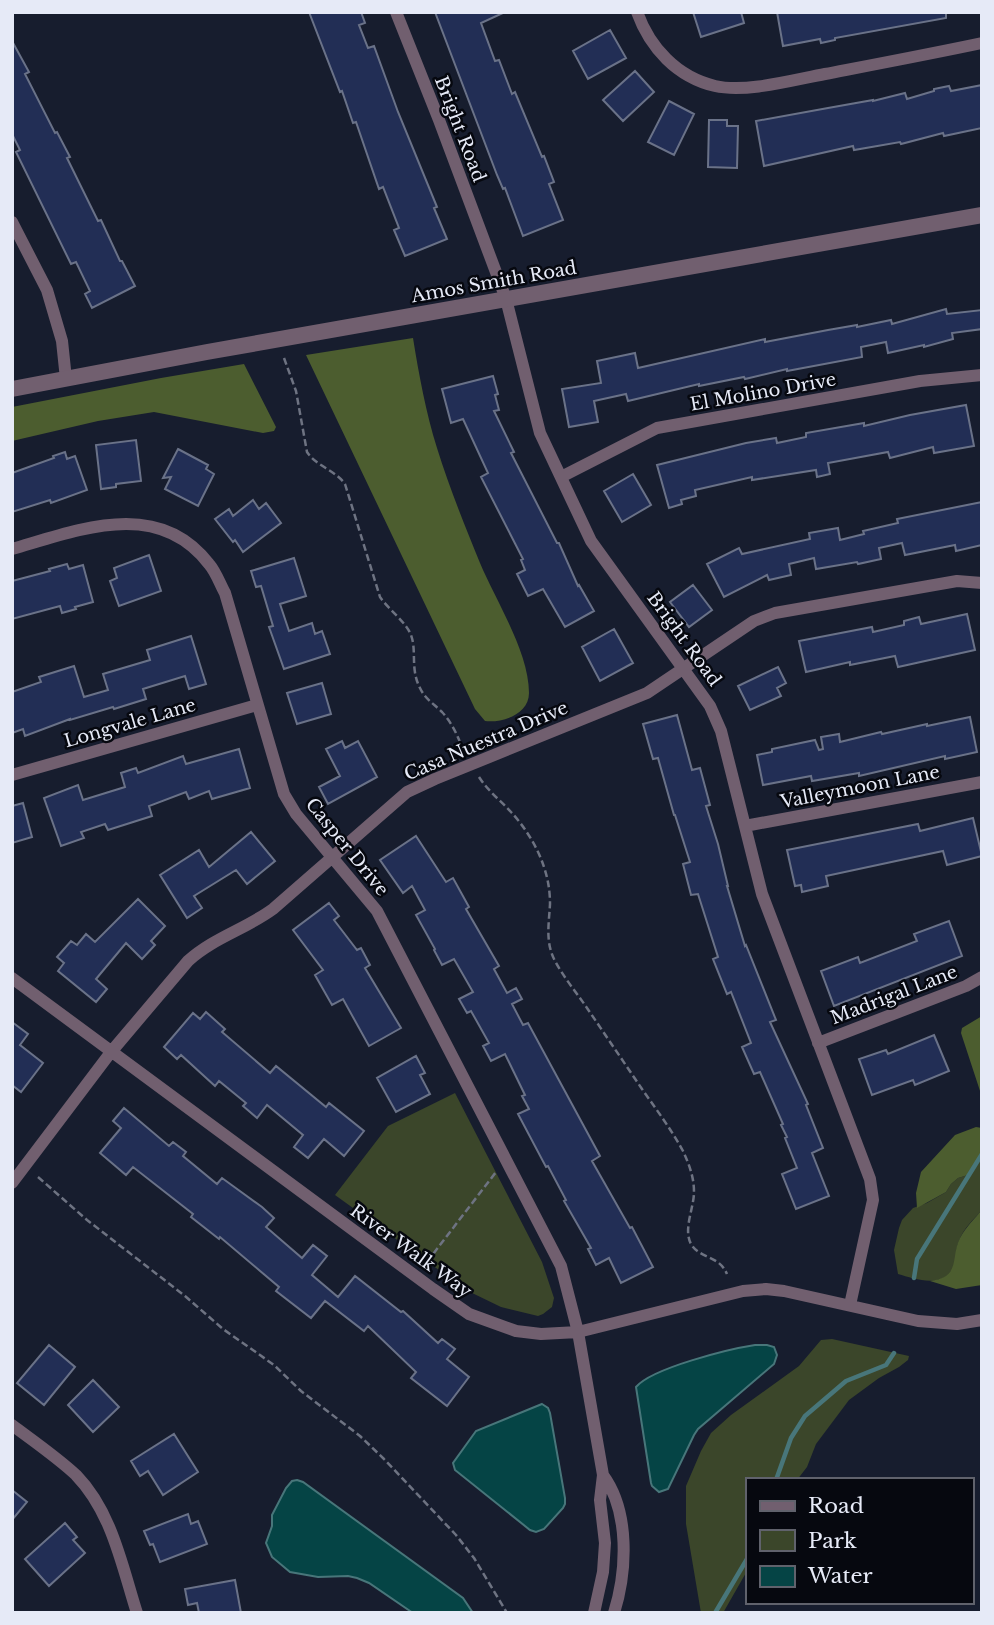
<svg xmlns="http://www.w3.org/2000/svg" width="994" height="1625" font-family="'Libre Baskerville',serif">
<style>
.green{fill:#3b462a}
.forest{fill:#4c5d2f}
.water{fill:#054445;stroke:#48767a;stroke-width:2}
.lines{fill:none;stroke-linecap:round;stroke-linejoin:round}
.stream{stroke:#48767a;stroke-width:4.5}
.building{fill:#222e55;stroke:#6a7288;stroke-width:2}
.path{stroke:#6e7382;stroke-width:2.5;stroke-dasharray:7 3.5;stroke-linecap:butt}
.minor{stroke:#715f6f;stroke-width:12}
.tertiary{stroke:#715f6f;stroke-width:16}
.labels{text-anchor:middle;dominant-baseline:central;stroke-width:5;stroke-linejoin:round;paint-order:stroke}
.street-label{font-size:18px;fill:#e6eaf7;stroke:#06080f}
</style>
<rect width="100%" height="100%" fill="#171d2e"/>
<path class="green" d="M455,1093L542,1262L554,1298L552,1307L543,1314L538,1316L501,1307L468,1291L335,1195L388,1126Z
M982,1154V1210C973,1220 963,1229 959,1241C955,1249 957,1260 953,1268C942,1289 915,1279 898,1274L894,1250L899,1228L902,1220L913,1208L927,1203L946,1192L951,1184L958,1178L968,1175Z
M832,1339L909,1356L908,1360L899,1367L879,1378L849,1400L816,1444L807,1467L797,1480H747V1571L723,1613H701L686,1524V1486L701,1451L711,1433L731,1415L799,1366L821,1340Z"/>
<path class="forest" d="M413,338C419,375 426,413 437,448C449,487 465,526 480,563C496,601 529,652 529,693C529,714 503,723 485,721L475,709L306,355Z
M244,364L276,427L274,431L263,433L154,412L98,421L12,441V407L161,378Z
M982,1016V1097L961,1033L962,1028Z
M976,1127L982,1128V1154L968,1175L958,1178L951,1184L946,1192L917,1208L916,1193L921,1172L955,1135Z
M982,1210V1285L956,1289L930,1281C962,1277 950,1257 960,1238C966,1227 974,1219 982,1210Z"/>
<path class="water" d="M755,1345H767L774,1347L777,1355L774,1364L698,1429L694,1435L668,1489L659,1492L652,1486L651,1483L636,1387C652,1368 729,1349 755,1345Z
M542,1404L548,1408L550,1413L565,1498V1504L563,1508L544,1529L536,1532L530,1530L455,1470L453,1463L476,1431Z
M297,1480L303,1482L463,1598L473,1613H413L369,1583L357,1578L348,1576L318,1577L290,1572L272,1557L266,1543L272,1526V1515L286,1488L292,1481Z"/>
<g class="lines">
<path class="stream" d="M914,1278L917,1259L982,1154
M776,1480L791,1438L805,1416L846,1381L886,1365L894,1353
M715,1613L747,1559"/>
</g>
<path class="building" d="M309,12H361L365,23L359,25L368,48L374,46L398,112L437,207L434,208L447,239L405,256L394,230L399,228L383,187L379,189L356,122L353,123L342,91L340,92Z
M435,12H505L481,23L495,61L499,60L512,94L515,92L542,157L544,156L554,182L549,184L563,220L523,236L505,188L503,189L497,175Z
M693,12H741L744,23L701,37Z
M777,12H946V18L835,38V40L821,43L820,39L783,46Z
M610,30L626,58L588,79L573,51Z
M12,41L29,72L25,74L55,133L57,132L70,157L67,158L98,221L101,220L120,261H122L135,286L92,308L85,294L90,291L76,262L71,264L16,152L20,150L12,134Z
M635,71L654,92L623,121L603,100Z
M982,85V128L944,136L943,133L901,144L900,142L854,150L853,146L764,166L756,121L828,108L873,100V101L905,93L907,99L934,91V89L949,86L951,91Z
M669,101L694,114L674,155L648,142Z
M709,120H727V126H738L737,168L708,167Z
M946,309L947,314L982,310V329L952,333L953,339L924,347V345L888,353L886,342L861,347L862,357L787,371V369L745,379L744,377L699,386V384L628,401L626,394L594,401L598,422L569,427L562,389L601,383L597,361L635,353L638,368L765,339V342L828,330L857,325V327L891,320L892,324Z
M493,376L498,394L495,395L499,410L494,411L514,452L511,453L557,543H559L578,586L579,585L594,611L565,627L543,589L528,596L517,574L525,570L521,560L523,559L481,477L488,473L463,419L451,423L442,389Z
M966,405L974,446L934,453L933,447L890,458L888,452L828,463L830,474L817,477L816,470L752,480V477L695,490L696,496L681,500L682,504L669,508L657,465L746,443L776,438L777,443L806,437V433L864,423V426L910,415Z
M136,440L141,481L116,484V487L101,489L96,445Z
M178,449L208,465L206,469L214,474L198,506L165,489L171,477L163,478Z
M65,452L67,459L75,456L87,490L51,503L50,500L12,512V473L54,458L53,456Z
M633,474L651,505L622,522L604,491Z
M253,500L259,509L266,503L281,523L243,552L235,540L233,542L215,519L229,509L233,516Z
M982,502V545L956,551L955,545L905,555L902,543L879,548L881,559L858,564L857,562L816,569L814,558L789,564L791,575L769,580L767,575L724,597L707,564L739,548L742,554L810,539L809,533L838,528L840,540L864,534L863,531L898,523L897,519Z
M149,555L161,591L119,606L110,581L117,578L114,568Z
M294,558L306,596L280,604L289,631L312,623L315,634L322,631L330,654L284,669L269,627L273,626L261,586L256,587L251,571Z
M67,564L69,569L83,565L93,602L75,607L76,609L62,613L60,606L12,619V581L50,571L49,569Z
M693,585L712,610L689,627L670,602Z
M967,614L975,650L898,667L895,656L850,665V662L806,672L799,641L872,627L873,632L904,625V621L919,617L921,624Z
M614,629L633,663L600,681L582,647Z
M191,636L206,684L189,689L185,676L143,689L146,699L114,709L113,707L70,720V719L25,736L23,729L12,733V692L41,682L39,677L74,666L84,697L108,690L103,674L150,660L147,650Z
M778,667L786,683L777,688L781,696L750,710L738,686Z
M322,683L331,714L297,724L287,693Z
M677,715L692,770L700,768L710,805L706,806L718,844L728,886H727L745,946L746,945L776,1020L770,1022L808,1104L806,1105L823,1148L812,1153L829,1196L796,1209L782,1174L797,1168L785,1138L787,1137L781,1125L783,1124L760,1072L754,1074L742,1047L751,1043L731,992L727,994L713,959L718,957L698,894L691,895L683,864L690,862L675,815H674L658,758L653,759L643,724Z
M970,717L977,752L945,759V756L859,776V773L812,781L811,776L763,785L757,755L772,752V749L815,740L819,750L823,749L821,737L839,734L840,742L881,732L882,734L927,724V726Z
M342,741L345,748L358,741L377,777L328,804L319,787L340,776L326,749Z
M239,749L250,788L212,799L209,791L189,799L186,792L149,806L152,816L108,830L105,824L81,832L84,838L61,846L44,798L78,785L83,800L125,787L121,773L136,768L138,773L183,756L186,764Z
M23,803L32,837L12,843V806Z
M973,818L982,856L947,865L943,851L826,876L828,886L802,892L801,885L795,886L787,850L918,824L920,831Z
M251,832L275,861L247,884L236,870L194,896L202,908L187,918L160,875L199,850L209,867Z
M416,836L446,882L453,878L469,907L466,909L499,966L494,969L507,993L516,988L522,999L512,1004L523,1025L528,1023L600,1156L592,1161L630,1228L632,1227L653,1267L621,1283L609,1258L596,1265L588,1249L591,1248L564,1201L566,1200L548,1166L546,1167L518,1114L529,1109L522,1096L525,1095L505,1054L491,1061L483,1046L489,1043L471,1011L467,1013L459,999L473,992L454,959L442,965L434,950L435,949L416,915L425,910L412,886L403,893L380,860Z
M138,899L165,926L151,941L155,945L142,959L126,943L96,979L107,989L96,1002L58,971L64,963L57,957L71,941L77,945L86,934L95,942Z
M329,903L339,916L334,920L357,950L361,948L370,965L365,968L401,1028L369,1046L343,999L332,1005L315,975L323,970L293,930Z
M949,921L962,956L834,1006L821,971L858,957L860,963L917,941L914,934Z
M206,1012L225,1029L222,1032L270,1073L276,1066L326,1107L329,1103L364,1131L344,1156L324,1139L308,1158L294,1147L303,1135L267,1105L257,1118L243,1106L246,1103L219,1081L215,1086L181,1055L177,1059L164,1047L193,1013L200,1019Z
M12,1022L28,1034L20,1045L43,1063L21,1092L12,1085Z
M934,1035L949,1071L915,1085L913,1080L872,1095L859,1059L886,1050L888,1054Z
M416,1056L425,1073L420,1075L430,1094L396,1112L377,1078Z
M124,1108L169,1146L173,1142L186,1152L183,1156L217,1184L222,1178L262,1207L274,1218L266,1227L302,1258L313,1245L327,1256L312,1275L338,1297L355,1276L401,1312L403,1311L438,1343L442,1339L455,1349L447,1359L469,1377L447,1406L411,1378L416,1372L368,1326L364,1331L325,1301L311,1318L276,1291L279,1287L220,1237L219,1239L191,1217L193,1214L133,1167L126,1175L100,1153L121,1128L113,1121Z
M49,1345L75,1367L44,1405L17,1383Z
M93,1380L119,1407L93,1432L68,1405Z
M174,1434L198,1472L163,1495L148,1471L140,1476L131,1461Z
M12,1490L27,1502L12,1520Z
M188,1514L191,1524L198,1521L207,1544L160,1562L153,1544L150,1545L144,1531Z
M65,1523L77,1537L73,1540L85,1553L49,1586L25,1559Z
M235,1580L241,1613H199L197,1603L188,1605L185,1589Z"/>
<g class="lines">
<path class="path" d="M284,358L296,391L307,452C316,466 335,470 345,484L380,597C389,610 406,622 411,635C417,651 410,669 420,688C425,699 434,704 442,712C452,723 458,736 463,750
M479,777C488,791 501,801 511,812C525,827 538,848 544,867C548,879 550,891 550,904C549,924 545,942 555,961C563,976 575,991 585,1005C604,1033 623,1061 642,1089C656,1109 671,1129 683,1151C689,1164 694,1177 694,1192C694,1208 683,1229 691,1244C700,1259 719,1255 727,1274
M38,1177L87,1220L185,1296L223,1329L274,1365L301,1391L360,1436L384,1459L456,1535L474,1558L507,1613
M427,1262L496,1172"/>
<path class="minor" d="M396,12L439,120L506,299L540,433L591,541L710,706L721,731L762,894L870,1179L873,1200L850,1305
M637,12C650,48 677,77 715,86C746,93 793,80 825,74C877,64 930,54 982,43
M12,222L47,290L62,341L66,379
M561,477L657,428L920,381L982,375
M12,549C78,530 158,497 209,564C216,572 220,584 225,593L284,794L296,814L377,911L561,1266L578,1332L603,1475L600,1500L605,1543L603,1572L594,1613
M12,775L257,705
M745,826L982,782
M12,978L433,1289L469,1314L516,1331L541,1334L578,1332L743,1291L766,1289L784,1291L918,1321L957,1324L982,1320
M818,1043L966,986L982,977
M12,1183L111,1052L188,961C213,938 246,929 273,909L407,792L435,779L647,693L754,621L775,613L957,581L982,583
M12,1425C32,1440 58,1458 76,1475C112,1512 122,1566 137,1613
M603,1475C630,1512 627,1571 614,1613"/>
<path class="tertiary" d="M12,389L207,352L982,215"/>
</g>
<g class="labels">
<g class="street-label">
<text transform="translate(460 129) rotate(69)">Bright Road</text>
<text transform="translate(494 282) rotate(-10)">Amos Smith Road</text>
<text transform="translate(763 392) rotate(-10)">El Molino Drive</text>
<text transform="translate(684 639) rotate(54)">Bright Road</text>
<text transform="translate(130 723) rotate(-16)">Longvale Lane</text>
<text transform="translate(486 741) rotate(-23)">Casa Nuestra Drive</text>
<text transform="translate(860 787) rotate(-11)">Valleymoon Lane</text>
<text transform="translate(347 847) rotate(51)">Casper Drive</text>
<text transform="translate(894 995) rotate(-21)">Madrigal Lane</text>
<text transform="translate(411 1251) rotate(36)">River Walk Way</text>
</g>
</g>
<rect width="994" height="1625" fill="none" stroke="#e6eaf7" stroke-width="28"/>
<rect x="746" y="1478" width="228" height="126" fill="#06080f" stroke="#60626c" stroke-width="2"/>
<rect x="760" y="1501" width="35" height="10" fill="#715f6f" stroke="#60626c" stroke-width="2"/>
<text x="808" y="1513" font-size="21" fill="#e6eaf7">Road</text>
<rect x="760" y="1530" width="35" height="21" fill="#3b462a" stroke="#60626c" stroke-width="2"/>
<text x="808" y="1548" font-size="21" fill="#e6eaf7">Park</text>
<rect x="760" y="1566" width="35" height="21" fill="#054445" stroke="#60626c" stroke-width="2"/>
<text x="808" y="1583" font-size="21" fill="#e6eaf7">Water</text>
</svg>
